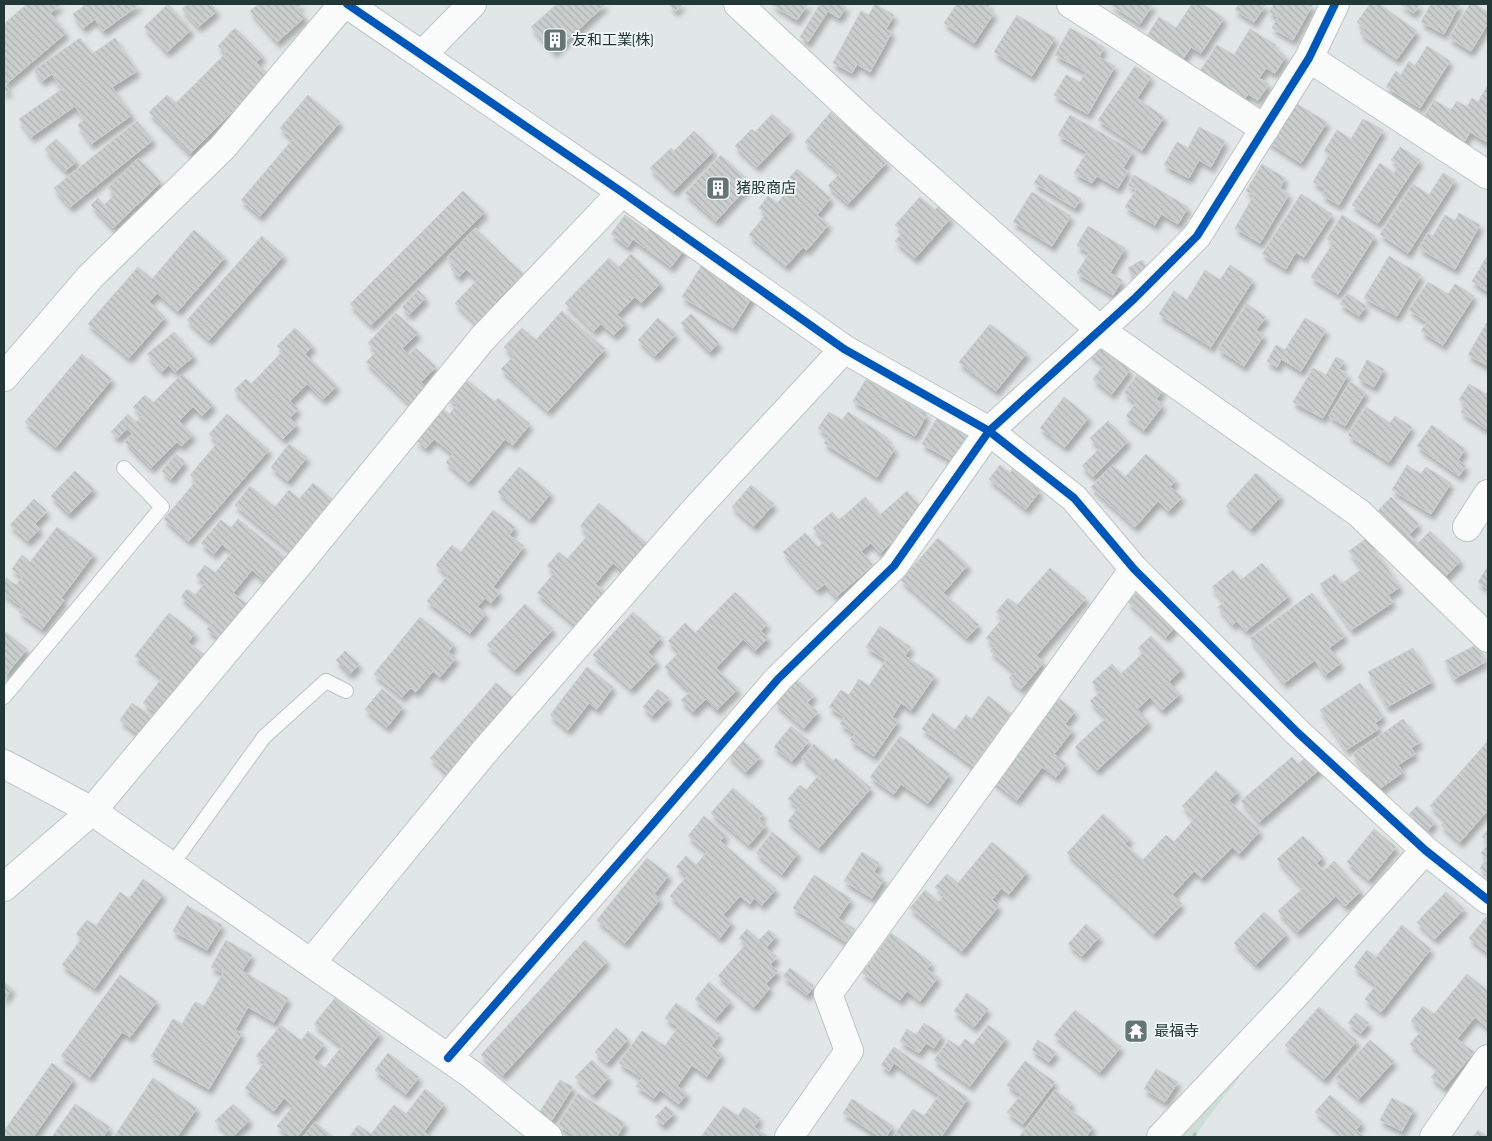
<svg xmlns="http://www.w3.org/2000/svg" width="1492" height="1141" font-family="'Sofia Sans Condensed','Noto Sans JP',sans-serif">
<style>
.cemetery{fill:url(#cemetery-stones)}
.building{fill:url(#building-back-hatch);stroke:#cad0cf;filter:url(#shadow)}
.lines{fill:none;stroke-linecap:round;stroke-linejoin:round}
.lane-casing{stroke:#bec4c3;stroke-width:16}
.street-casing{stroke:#bec4c3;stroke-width:30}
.lane{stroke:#fafbfb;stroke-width:14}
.street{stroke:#fafbfb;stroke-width:28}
.cycleway-casing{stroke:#eff6f4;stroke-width:11}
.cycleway{stroke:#0057b8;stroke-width:8}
.labels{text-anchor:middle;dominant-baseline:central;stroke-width:4;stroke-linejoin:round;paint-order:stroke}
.poi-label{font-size:15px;fill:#223836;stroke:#eff6f4;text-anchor:start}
</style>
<defs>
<pattern id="cemetery-stones" width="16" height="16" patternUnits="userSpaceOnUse" patternTransform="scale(1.25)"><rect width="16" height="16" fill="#cbdfd6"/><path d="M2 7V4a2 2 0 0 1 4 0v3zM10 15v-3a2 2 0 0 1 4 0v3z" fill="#aec0b8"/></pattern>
<pattern id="building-back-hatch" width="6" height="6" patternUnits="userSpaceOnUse" patternTransform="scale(1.25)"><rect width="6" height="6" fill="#cacfce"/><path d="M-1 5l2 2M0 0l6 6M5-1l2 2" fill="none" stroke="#adb2b2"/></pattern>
<filter id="shadow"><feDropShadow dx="3" dy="5.5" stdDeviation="2.5" flood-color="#0004"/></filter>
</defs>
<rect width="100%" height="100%" fill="#e1e7e6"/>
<path class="cemetery" d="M1262,1048L1204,1123L1195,1137H1178Z"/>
<path class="building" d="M27,4H61L50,13L66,33L5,85L9,90L4,94V24Z
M82,4H140L103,31L95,19L83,28L73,14L84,6Z
M168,4L191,30L167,52L144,27Z
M188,4H211L217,11L198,27L182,9Z
M259,4H302L297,8L305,17L277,42L250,11Z
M557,4H606L554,52L531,27Z
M669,4H683L675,11Z
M771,4H808L797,20Z
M820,4H840L846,7L839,18L828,11L808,42L800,37Z
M875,4L894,15L886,29L892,32L870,72L857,64L852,73L833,63L861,11L869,15Z
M957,4H990L987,9L994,13L974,43L944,23Z
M1111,4H1153L1140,24L1111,5Z
M1192,4H1202L1224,18L1201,53L1191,47L1181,62L1145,39L1159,17L1176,28Z
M1239,4H1266L1254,22L1235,10Z
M1274,4H1313L1293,40L1272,28L1278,17L1269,12Z
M1370,4H1379L1417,31L1397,59L1360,33L1364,28L1357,22Z
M1400,4H1420L1414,13Z
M1431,4H1460L1444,34L1421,22Z
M1470,4H1474L1488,12V23L1471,51L1449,38Z
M1017,15L1055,38L1032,76L994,52Z
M235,28L263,56L256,62L269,75L190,154L149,112L167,95L176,103L226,53L218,46Z
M1070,28L1104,47L1099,57L1115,66L1088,114L1054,95L1066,75L1080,82L1086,72L1055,55Z
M1250,29L1276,45L1274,48L1286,56L1275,73L1266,68L1259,78L1269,84L1258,100L1248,94L1244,99L1200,71L1217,45L1234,55Z
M80,38L92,54L115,38L137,71L112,87L132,115L91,144L78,125L84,120L75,106L31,137L19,119L62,89L52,74L42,81L34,70Z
M1427,46L1450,61L1420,108L1386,87L1396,71L1401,75L1409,61L1415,66Z
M1135,66L1151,77L1137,98L1164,117L1142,150L1098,120Z
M1488,85V140L1487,142L1470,132L1462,146L1421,122L1434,100L1451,110L1457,101L1467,107L1472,98L1478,102Z
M308,95L340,122L260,216L241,200L293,139L280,128Z
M1292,101L1327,122L1301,163L1267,141Z
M831,112L887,162L848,204L828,186L840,173L805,142Z
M772,114L791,131L757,167L735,146L752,129L755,132Z
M1070,115L1133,151L1123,168L1128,171L1118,188L1097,176L1092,183L1074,173L1087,152L1058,135Z
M1363,119L1383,130L1339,205L1322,195L1325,189L1313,182L1329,155L1324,151L1337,130L1351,139Z
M137,121L153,140L70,207L54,188Z
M1199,127L1225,141L1211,167L1199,160L1189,178L1164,165L1177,142L1188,148Z
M694,131L714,151L674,191L650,168L671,148L674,151Z
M56,139L77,161L65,171L45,149Z
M1400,147L1420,160L1378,223L1352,205L1380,163L1394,173L1399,165L1391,160Z
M721,155L751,183L716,221L685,193Z
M138,158L161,182L113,228L91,205L98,198L104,205L115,194L108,188Z
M1262,164L1285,178L1280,188L1289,194L1260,243L1235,228L1254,195L1246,191Z
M797,169L831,198L817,215L829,224L807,250L803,247L786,266L749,235L766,214L759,208L768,196L777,203L787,192L782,187Z
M1443,173L1455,180L1408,253L1380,234L1413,184L1429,195Z
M1040,174L1081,199L1075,208L1034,183Z
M1134,175L1188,207L1178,224L1161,214L1155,225L1125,207L1136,190L1128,185Z
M463,191L485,212L371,325L350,304Z
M1032,192L1071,216L1052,246L1013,222Z
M1301,194L1332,214L1304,257L1296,252L1286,269L1262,254Z
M920,197L935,210L938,206L951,218L915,258L895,241L903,232L895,225Z
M1459,213L1480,225L1455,269L1419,248L1428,233L1433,236L1445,215L1455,221Z
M625,215L647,231L653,223L686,247L671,267L633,239L628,247L611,234Z
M1342,215L1375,236L1338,294L1311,277L1333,243L1327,239Z
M1088,226L1125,248L1110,273L1122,280L1113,295L1077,273L1089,253L1077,245Z
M475,228L523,274L495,302L499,306L479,326L455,303L477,280L466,269L459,277L451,269L455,265L447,258Z
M194,230L225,257L178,311L157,293L149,302L165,317L129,358L88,324L138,267L152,279Z
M262,236L284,255L209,340L187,320Z
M631,254L661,283L641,303L635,297L617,315L626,323L614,335L601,324L594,331L565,303L609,258L619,267Z
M1488,255V292L1472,281Z
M1389,256L1421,275L1397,316L1364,298Z
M1142,260L1147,269L1133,277L1128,268Z
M703,263L754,294L733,328L682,297Z
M1230,265L1253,280L1211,347L1159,314L1174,291L1187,300L1205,270L1220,280Z
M1428,282L1448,294L1455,284L1474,296L1443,345L1421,331L1427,322L1409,310Z
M418,290L426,298L409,315L402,307Z
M1347,293L1366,306L1359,316L1340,304Z
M1247,304L1266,317L1256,330L1264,335L1244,366L1218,349Z
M562,311L605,349L548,411L501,369L514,356L504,347L522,328L536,340Z
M396,313L418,333L402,349L409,355L416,348L436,367L421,382L427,388L411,405L366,362L377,351L368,343Z
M691,314L719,343L710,352L681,323Z
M658,318L676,334L655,356L638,340Z
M1305,318L1326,330L1301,371L1281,359L1277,367L1267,361L1276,345L1285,350Z
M1487,322L1488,323V366L1468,355Z
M990,324L1027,353L996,391L959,362Z
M295,328L313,346L305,354L337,386L323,399L307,384L290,401L298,409L290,418L297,425L283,439L234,390L246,379L251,384L283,351L277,346Z
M174,332L194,356L175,372L169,365L162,372L147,354Z
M1100,337L1117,350L1113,356L1130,370L1112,394L1093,379L1104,365L1088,352Z
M82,354L112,379L56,447L25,422Z
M1336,357L1344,361L1339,369L1348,374L1323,418L1293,402L1313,368L1326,375Z
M1367,360L1384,369L1374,387L1358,378Z
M1139,372L1163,390L1156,399L1163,405L1144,430L1126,416L1136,403L1124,393Z
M182,374L213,405L202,416L193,407L179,421L193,435L181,446L177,442L151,468L125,442L132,434L127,429L118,438L111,432L128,414L136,422L142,415L133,407L145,395L153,403Z
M464,378L495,402L498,398L530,424L513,445L505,439L469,482L446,462L453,454L434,439L426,448L416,440L442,408L449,414L457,405L448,397Z
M866,379L927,414L915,436L853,401Z
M1350,382L1366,392L1345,426L1329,416Z
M1469,384L1486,394L1488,391V430L1461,412L1466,404L1459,400Z
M1064,397L1089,417L1065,447L1040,428Z
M1366,407L1390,423L1395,416L1412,427L1389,462L1348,435Z
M829,412L842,420L848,412L888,438L886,442L895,448L877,477L824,443L829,436L818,428Z
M227,414L269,450L189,541L164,519L196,481L190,475L218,442L209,434Z
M937,418L973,438L958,464L922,444Z
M1108,421L1128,441L1093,477L1082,466L1100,448L1090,438Z
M1432,425L1465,449L1458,460L1466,466L1459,476L1417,446Z
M289,444L307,457L288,481L271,467Z
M176,454L185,462L171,479L162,471Z
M1146,454L1176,480L1170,487L1182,497L1169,511L1158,501L1135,527L1091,487L1112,465L1125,477Z
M1000,465L1010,473L1013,469L1040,491L1026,509L989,479Z
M1407,465L1421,474L1426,467L1451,483L1431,514L1392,490Z
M519,467L551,493L530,519L498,492Z
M75,471L94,489L69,514L51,496Z
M1256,473L1281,496L1251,529L1226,506Z
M313,483L337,503L294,554L235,505L250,486L275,507L289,490L299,499Z
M751,485L774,504L754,526L732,507Z
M907,491L921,507L905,521L910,526L880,553L871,543L861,551L873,565L836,597L825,584L817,590L783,552L805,533L818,547L825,541L813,528L832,512L839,520L865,497L880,515Z
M1391,497L1419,524L1409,535L1418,543L1430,531L1461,561L1442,580L1374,515Z
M34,499L47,511L35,524L40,529L28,541L10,525Z
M599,503L650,546L626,574L613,563L595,584L608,594L579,628L537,593L555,572L547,566L559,552L567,559L589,534L580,526Z
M493,510L515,527L509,535L524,546L493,587L500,592L491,603L485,598L477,607L486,613L470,633L427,601L448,575L436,565L452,545L461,552Z
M238,519L289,560L269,584L252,570L233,593L248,605L220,639L207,629L212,623L181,597L187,589L195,595L205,583L196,576L205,565L215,573L232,552L222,544L214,554L201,543L221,520L231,528Z
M57,527L94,554L61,598L64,600L42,629L19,612L22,607L4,594V582L6,578L16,585L22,577L12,569L22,555L30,562Z
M938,538L968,565L943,593L979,625L967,638L901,580Z
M1367,538L1400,587L1388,595L1393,602L1351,630L1320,584L1335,574L1341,584L1362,569L1349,551Z
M1262,563L1289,596L1246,631L1237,621L1233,625L1218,607L1224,602L1212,587L1233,570L1241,580Z
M1488,566V589L1478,582Z
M1050,568L1086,598L1036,656L1044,662L1021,689L1009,678L1015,672L990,651L995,646L986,638L1003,618L996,612L1008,598L1017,605Z
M1139,590L1177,625L1166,637L1128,602Z
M735,592L767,624L761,631L768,638L755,651L743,639L716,668L738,689L717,710L706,699L693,712L681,700L690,692L665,667L679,652L668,641L685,623L695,633Z
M1312,593L1345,636L1329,648L1341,663L1325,675L1315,660L1284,683L1250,638Z
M525,604L553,629L515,670L487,645Z
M633,612L661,637L648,652L657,661L631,689L593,655Z
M169,613L195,633L188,642L206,656L160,716L143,703L162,678L135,656Z
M420,617L454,644L448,652L456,658L440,677L433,671L416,692L411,688L402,697L374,674Z
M880,626L911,647L905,656L935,676L911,710L901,703L892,717L898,721L874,756L850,740L855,734L840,724L844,717L829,707L841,690L849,695L859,679L869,686L886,660L866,647Z
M4,631L27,649L4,677Z
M1151,636L1182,669L1169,682L1180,694L1162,710L1150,697L1137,709L1149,722L1097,770L1075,747L1106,718L1090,701L1101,691L1092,682L1112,664L1121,674L1143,653L1138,648Z
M1476,645L1485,662L1454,679L1445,661Z
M1413,648L1432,682L1387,707L1368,672Z
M345,651L359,664L350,674L336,660Z
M587,667L613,687L597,709L589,703L568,730L550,715Z
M796,679L814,695L807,703L818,712L804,728L775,703Z
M496,683L517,701L451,777L430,758Z
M1360,683L1383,717L1375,723L1379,729L1346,750L1320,710Z
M382,689L403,707L387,727L365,709Z
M658,689L669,698L652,716L643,707Z
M1054,695L1075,711L1065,724L1073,730L1054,754L1066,764L1056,777L1042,767L1017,800L989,778Z
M988,696L1011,714L973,766L922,729L933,713L955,730L966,715L972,719Z
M132,703L155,719L142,737L120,720Z
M1403,719L1420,742L1411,748L1415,754L1398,765L1403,772L1378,790L1353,754Z
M791,726L809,741L792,761L774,747Z
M900,736L950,774L928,803L901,784L894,794L870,777Z
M742,740L760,757L746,772L728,755Z
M1488,741V810L1460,842L1441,825L1446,820L1430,806Z
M814,744L833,761L836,758L871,788L819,848L788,821L798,808L788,799L800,785L806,790L820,774L802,758Z
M1309,755L1321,768L1259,822L1241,801L1292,757L1298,764Z
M1216,771L1238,791L1229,801L1260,831L1239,854L1232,847L1202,878L1194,871L1172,895L1182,904L1154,934L1067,853L1103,814L1130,839L1125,844L1143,860L1166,835L1174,842L1195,818L1182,806Z
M733,788L763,814L759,819L766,825L749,845L711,813Z
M1417,806L1435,822L1428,830L1409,814Z
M704,816L726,835L720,841L776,889L762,905L754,898L750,904L740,896L723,915L732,922L720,938L670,896L687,876L676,867L686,856L696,865L707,852L688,836Z
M1374,829L1396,847L1369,880L1347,862Z
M1488,829V841L1482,837Z
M772,832L798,853L782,874L756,853Z
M1303,836L1323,857L1317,863L1324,871L1334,861L1361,891L1345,906L1336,896L1297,932L1278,911L1303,888L1277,859Z
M992,842L1027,872L1009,894L1001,888L992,900L999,906L962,951L910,908L925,890L939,902L944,895L935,887L947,874L958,883Z
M1488,844V875L1480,868L1487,858L1481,853Z
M862,852L879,863L874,872L884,879L872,898L844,881Z
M647,858L669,875L654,894L660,899L625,943L597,920Z
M814,875L851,899L838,918L855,929L846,942L793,908Z
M143,879L163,894L95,988L62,965L82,938L76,934L87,920L96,926L120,892L129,899Z
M1446,892L1464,909L1435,939L1417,922Z
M187,906L222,925L207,950L173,931Z
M1264,912L1287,934L1256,965L1234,943Z
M1486,917L1488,919V953L1469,938Z
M1086,924L1100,936L1082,956L1068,944Z
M1402,925L1431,949L1381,1012L1365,999L1376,985L1354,967L1367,950L1376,957Z
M747,929L759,940L769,930L776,936L766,948L777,957L770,965L778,971L766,984L770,988L754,1007L718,976L746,944L739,938Z
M891,933L932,963L927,969L938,977L920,1001L907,991L900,1000L862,973Z
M226,940L252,955L242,971L288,998L274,1022L248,1007L235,1030L242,1033L209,1089L151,1056L173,1019L182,1024L195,1002L204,1006L223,973L211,967Z
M585,940L607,961L503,1075L481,1055Z
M790,968L814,986L807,995L783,976Z
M1467,974L1488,991V1028L1475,1017L1457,1039L1474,1052L1444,1088L1431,1077L1439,1068L1410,1044L1422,1030L1411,1021L1423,1006L1434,1014Z
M120,975L157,1001L130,1037L122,1032L90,1077L61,1056Z
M4,982L12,989L4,1000Z
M709,982L731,1001L716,1018L695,999Z
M967,993L988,1009L974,1027L954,1011Z
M335,998L380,1033L297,1137H291L277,1126L293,1106L284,1098L274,1111L245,1088L265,1062L256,1056L281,1025L301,1041L308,1031L324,1044L313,1058L325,1068L342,1046L314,1024Z
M676,1003L720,1034L711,1046L722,1054L707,1076L692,1065L677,1086L687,1093L679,1104L660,1090L654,1098L636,1086L642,1078L619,1063L642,1031L665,1046L678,1027L665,1018Z
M1319,1007L1357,1041L1324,1079L1285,1045Z
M1075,1010L1121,1047L1100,1072L1054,1035Z
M1356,1013L1369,1023L1361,1033L1348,1023Z
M924,1023L942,1035L934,1048L926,1043L919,1053L900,1041L907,1029L916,1035Z
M988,1025L1006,1038L970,1086L934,1060L949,1040L959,1047L965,1039L973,1045Z
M616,1028L628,1039L607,1063L595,1052Z
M1038,1040L1056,1052L1049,1062L1032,1050Z
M1370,1040L1394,1061L1359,1099L1335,1078Z
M894,1047L968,1098L941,1137H893L913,1109L924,1116L939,1095L894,1063L889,1071L881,1065Z
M388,1053L419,1077L406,1094L375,1070Z
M592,1060L609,1077L593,1095L575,1077Z
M1025,1061L1055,1082L1023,1124L1007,1112L1021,1095L1007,1085Z
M52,1063L74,1079L33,1137H4V1131Z
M1156,1069L1178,1082L1165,1102L1144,1089Z
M153,1078L197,1108L177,1137H114Z
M560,1080L573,1087L552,1120L539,1113Z
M425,1089L444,1104L424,1132L428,1135L427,1137H349L358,1125L371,1134L394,1105L406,1114Z
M1055,1090L1072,1103L1068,1108L1093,1127L1086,1137H1019Z
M578,1093L625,1123L617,1136L619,1137H576L558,1125Z
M1330,1095L1362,1122L1356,1130L1364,1137H1337L1340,1133L1315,1112Z
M1392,1098L1414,1109L1402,1131L1380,1120Z
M852,1099L893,1126L886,1137H880L843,1113Z
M75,1104L110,1127L103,1137H52Z
M233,1104L250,1120L232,1137L215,1121Z
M666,1106L674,1113L663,1125L655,1117Z
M723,1106L738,1116L744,1107L760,1118L754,1127L766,1135L765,1137H701Z
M315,1122L333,1137H303Z
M1478,1130L1488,1137H1473Z"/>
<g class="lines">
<g class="lane-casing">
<path id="lane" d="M4,697L162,507L124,468
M171,866L264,737L326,681L346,691"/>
</g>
<g class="street-casing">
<path id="street" d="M347,4L622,192L844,349L989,431L1074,498L1134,569L1297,732L1425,850L1488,900
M738,4L867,124L1100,330L1359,513L1488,638
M1071,4L1265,129
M422,55L472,4
M1309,58L1488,175
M4,377L90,277L223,147L343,4
M1467,527L1488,494
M4,764L92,811L471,1074L548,1137
M4,887L92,811L297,566L482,339L622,192
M311,963L485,751L694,511L844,349
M448,1058L651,826L778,679L894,566L989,431L1134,299L1197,236L1309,58L1335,4
M789,1137L849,1051L828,994L1134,569
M1161,1137L1297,993L1425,850
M1434,1137L1488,1059"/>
</g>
<use href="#lane" class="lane"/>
<use href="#street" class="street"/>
<g class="cycleway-casing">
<path id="cycleway" d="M347,4L622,192L844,349L989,431L1074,498L1134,569L1297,732L1425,850L1488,900
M448,1058L651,826L778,679L894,566L989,431L1134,299L1197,236L1309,58L1335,4"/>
</g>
<use href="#cycleway" class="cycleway"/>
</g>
<defs>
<g id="building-square" transform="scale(1.25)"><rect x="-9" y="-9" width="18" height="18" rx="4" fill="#657574" stroke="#eff6f4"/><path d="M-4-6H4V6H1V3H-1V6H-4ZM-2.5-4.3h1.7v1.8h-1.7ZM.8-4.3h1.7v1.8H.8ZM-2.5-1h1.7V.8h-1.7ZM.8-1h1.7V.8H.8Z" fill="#fff"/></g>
<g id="temple-square" transform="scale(1.25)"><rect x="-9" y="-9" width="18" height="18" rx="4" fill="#657574" stroke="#eff6f4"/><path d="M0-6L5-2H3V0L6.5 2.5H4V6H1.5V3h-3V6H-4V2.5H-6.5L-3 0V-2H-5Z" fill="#fff"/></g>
</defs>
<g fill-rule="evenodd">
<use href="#building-square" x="555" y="40"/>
<use href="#building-square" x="718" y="188"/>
<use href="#temple-square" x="1136" y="1031"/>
</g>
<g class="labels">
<g class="poi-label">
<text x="572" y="40">友和工業(株)</text>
<text x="736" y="188">猪股商店</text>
<text x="1154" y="1031">最福寺</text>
</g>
</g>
<rect width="1492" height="1141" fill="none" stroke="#223836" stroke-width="10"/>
</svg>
